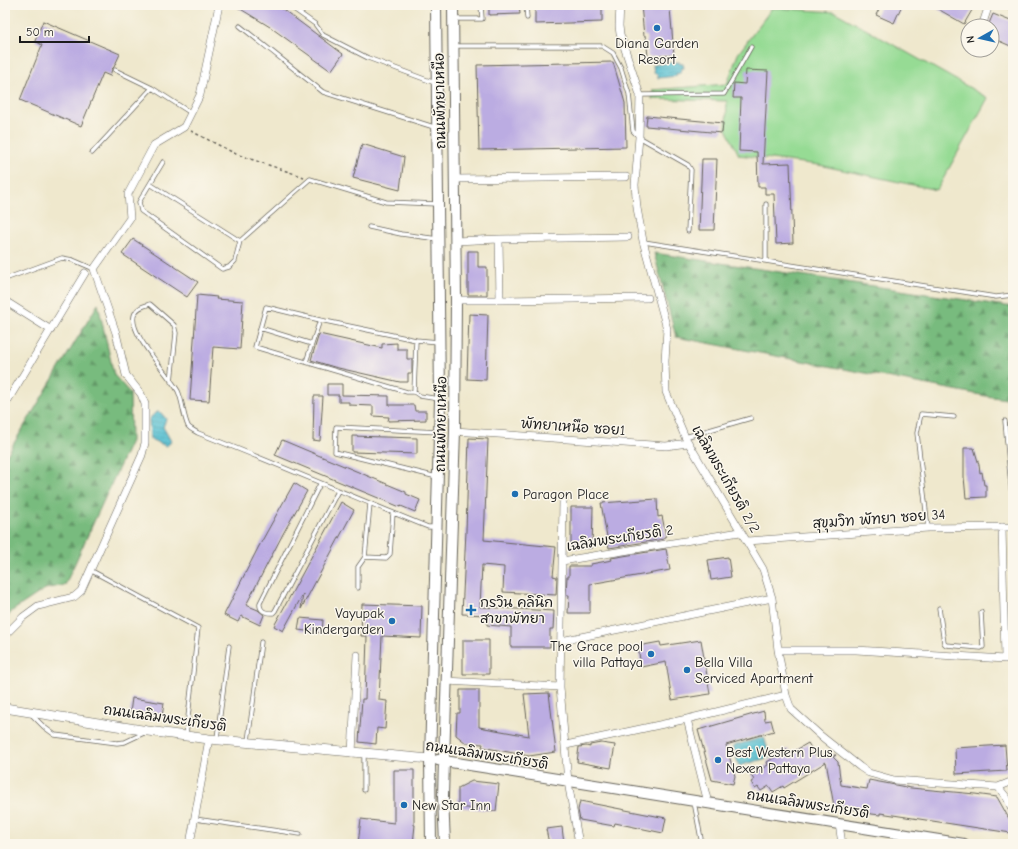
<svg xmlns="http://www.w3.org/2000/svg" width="1018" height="849" font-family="'Comic Neue','Playpen Sans Thai',sans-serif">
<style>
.grass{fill:#96db94;stroke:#597c58}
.forest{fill:url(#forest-firs);stroke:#4a6c4d}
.water{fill:url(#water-rules);stroke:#396e77}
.building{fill:#bbace2}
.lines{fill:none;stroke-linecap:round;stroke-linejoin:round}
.service-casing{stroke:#66635a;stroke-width:5}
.minor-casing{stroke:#66635a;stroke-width:8}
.tertiary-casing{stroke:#66635a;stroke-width:10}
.secondary-casing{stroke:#66635a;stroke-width:12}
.path{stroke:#66635a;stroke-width:1.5;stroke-dasharray:3 3;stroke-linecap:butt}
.service{stroke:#fff;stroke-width:3.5}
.minor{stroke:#fff;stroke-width:7}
.tertiary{stroke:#fff;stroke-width:9}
.secondary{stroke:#fff;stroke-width:10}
.poi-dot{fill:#1f6fb2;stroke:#fbf7ec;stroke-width:1.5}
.labels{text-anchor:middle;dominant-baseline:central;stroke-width:3;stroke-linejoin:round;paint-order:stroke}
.poi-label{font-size:14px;fill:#1c1c1c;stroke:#fbf7ec;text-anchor:start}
.street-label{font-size:14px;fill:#1c1c1c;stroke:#fbf7ec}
</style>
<defs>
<pattern id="forest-firs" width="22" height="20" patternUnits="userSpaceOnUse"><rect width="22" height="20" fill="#78bb7e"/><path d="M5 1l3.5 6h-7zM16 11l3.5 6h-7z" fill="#629766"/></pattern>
<pattern id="water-rules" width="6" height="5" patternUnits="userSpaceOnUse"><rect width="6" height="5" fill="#56c0d2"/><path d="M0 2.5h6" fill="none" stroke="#4aa4b4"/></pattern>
</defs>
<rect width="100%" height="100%" fill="#fbf7ec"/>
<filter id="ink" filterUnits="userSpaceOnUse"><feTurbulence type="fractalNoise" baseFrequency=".025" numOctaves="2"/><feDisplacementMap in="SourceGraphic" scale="8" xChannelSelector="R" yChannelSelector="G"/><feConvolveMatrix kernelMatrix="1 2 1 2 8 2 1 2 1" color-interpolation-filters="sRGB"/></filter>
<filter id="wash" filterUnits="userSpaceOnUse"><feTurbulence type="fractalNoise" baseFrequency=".012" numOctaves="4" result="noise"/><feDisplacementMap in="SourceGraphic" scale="16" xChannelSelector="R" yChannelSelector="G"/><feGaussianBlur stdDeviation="0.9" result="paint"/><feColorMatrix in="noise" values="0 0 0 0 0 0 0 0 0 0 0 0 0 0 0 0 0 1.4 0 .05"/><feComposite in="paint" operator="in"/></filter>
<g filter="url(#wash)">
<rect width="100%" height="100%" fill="#efe8cd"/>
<path class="grass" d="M772,8L835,12L988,98L937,190L819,165L739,155L726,129L727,101L652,99L653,90L727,84L738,54Z"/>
<path class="forest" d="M654,253L1013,307V400L986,396L676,337Z
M98,304L114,375L130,393L131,441L65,585L45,589L12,611L5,620V458Z"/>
<path class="water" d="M679,62L680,64H683L684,68L681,69L680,73L676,74V76L658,78V75L654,73L653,65Z
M158,412L161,413L166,419L163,427L171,441L169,444L166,446L150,439L149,419L155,413Z
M764,737L770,757L739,766L733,746Z"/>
<g id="blocks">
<path class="building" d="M234,5H277L343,54L331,71L270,27Z
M489,5H519L520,14L489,15Z
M535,5H602V22L535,24Z
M641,5H664V8H670L674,55L648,57L646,36H644Z
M881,5H902L894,23L876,15Z
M931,5H975L964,24Z
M993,14L1013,22V47L992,38V26H988Z
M43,21L120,54L114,67L112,69L110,76L103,73L81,126L20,100L42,45L35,41Z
M613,62L625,103L626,147L479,150L477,65Z
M746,70L768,71L763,164L790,163L793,243L776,244L774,194H765V187H758L757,152L739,151L741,98H733L734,83L745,84Z
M647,116L723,123L722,133L646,126Z
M362,144L404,157L400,190L353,178Z
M702,159H717L714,230H699Z
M133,239L198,282L187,297L122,254Z
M468,251H478V267H487V295H468Z
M197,295L217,297L216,299L243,301L240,349L213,347L209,401L190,400Z
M469,314L488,315L486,380L467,379Z
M319,334L382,348V344L397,343V349H407V359H412V373H408V382H400L334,367L311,360Z
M327,384H342V395L389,396V405H414L415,411H426V420L388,421L389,417L373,416V406L349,405V402H339V395H327Z
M314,396H323L320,441L313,440Z
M352,436L417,438V454L352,452Z
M469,438L488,439L484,540L556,547L553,576L557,577L556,595L503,592L504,567L482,565L480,607L554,611L553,629H550V647H511V627L487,625V615L462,614L466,531Z
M282,440L406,492V494L420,500L415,512L401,506L400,507L275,455Z
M964,448H974L979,465L980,473L982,472L984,485H986V497L966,498L964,477Z
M294,483L307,491L284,532L246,605L258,610L264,615L260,625L241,616L238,622L224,615L258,548Z
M657,499L658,517L662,516L666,536L664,537V539L609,548L601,503Z
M341,502L354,510L301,609L303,594L283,631L274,626Z
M571,507H593L592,548H571Z
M666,549L670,570L590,584V613H568L569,595H566L567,577H569V566H591V564L612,560L611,558Z
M728,557L731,577L711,580L708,560Z
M362,604L422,606L421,638L382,636L379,700L387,701L385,729L377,728L376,744L359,742L362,699H365L367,636H361Z
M300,618L323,620L322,633L298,630Z
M463,640H489V674H463Z
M701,640L710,694L672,700L666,662L641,667L638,646L660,642L661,646Z
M460,690H479V727L529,736L524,694L549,693L556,752L529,756L482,747L483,744L466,743L456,735L457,713H460Z
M132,698L164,703L162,717L130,713Z
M764,711L765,721L771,720L774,731L726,745L735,776L733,784L712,780L698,730Z
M601,743L615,745L611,768L577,762L579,747L586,746L590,747V745Z
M808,743L817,757L836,755L833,757L838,762L841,785L867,789L869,780L911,788L975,794L997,797L1012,824L1011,833L880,813V815L864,813V811L834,806L826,762L784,788L783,786L773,792L769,786L761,791L758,787L755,789L751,782L754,780L751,775L768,765L767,762L788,749L791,753Z
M1005,745L1007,771L956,774L955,748Z
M394,770H414V825H415L413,844H358L361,819L394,823Z
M472,781L499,784L496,811L458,807V788Z
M580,801L666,818L663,833L615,823L614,826L580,820L578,810Z
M562,827L564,844H549L546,829Z"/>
</g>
</g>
<g filter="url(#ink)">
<use href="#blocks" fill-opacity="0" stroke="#66635a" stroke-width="1"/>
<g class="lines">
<g class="service-casing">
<path id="service" d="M288,5L315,24L323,35L368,58L435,83
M526,5L527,18
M455,19H482L481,5
M240,26L323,92L437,128
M455,46H602L613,53L621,68L629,94L633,131L639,137L688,165L691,170L688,231
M115,70L152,88L191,113
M640,95L724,94L751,47
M92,153L152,88
M163,162L139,202L141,211L222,269L229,267L235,261L240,241L310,179L386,202L437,204
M150,184L240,241
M369,227L401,234L438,239
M644,242L996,297L1013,295
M766,261V204
M5,279L62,258L73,260L94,269
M260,328L312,344
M306,362L320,320
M171,382L176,333L174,325L150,304C144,306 138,307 135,313C125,331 169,374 178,391C183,402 183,415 188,426C190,429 195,431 198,433C275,463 351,496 428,527H435
M414,392H407L255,347L266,307L320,320L416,340
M439,399L420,396L414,392L416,340L439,342
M1005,421L1013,508
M685,437L751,418
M437,477L335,452L336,427L439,432
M320,484L260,603C259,611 265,613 273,613L275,611L338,491
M370,504L365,557L386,558L390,554L393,513
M928,528L917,433L921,414L954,417
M90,570L198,628L186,735
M358,588V567L365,557
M939,608L944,643L946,645L981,648L983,647L981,612
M31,714L44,727L55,735L117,743L125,742L144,733
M217,738L229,646
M248,741L261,642
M364,754V790
M694,802L702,844
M195,819L300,834"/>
</g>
<g class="minor-casing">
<path id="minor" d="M620,5L619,26L620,34L640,95L639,137L635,185L637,208L643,241L667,329L665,361L666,392L685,437L763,569L772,598L778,650L786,695L791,709L821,736L860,767L869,773L894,780L998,787L1007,798L1013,811
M982,26L989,5
M455,179L626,177
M499,239L500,300
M455,241L499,239L628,237
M456,300H500L648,298
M5,301L51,330
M5,405L85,273
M455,431L666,446L688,443
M563,501L560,687L568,782L579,844
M747,541L928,528L1013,527
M562,561L740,532
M5,635L23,617L38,606L74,597L81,591L142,455L145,443V404L141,394L126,375L116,333L94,269L130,218L128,194L154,145L184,127L200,95L219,5
M561,641L772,598
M778,650H856L1005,659L1002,527
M446,681L560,687
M687,719L708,803
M566,745L687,719L786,695
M352,753L357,655
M998,787L1013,781
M839,824L842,844
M190,844L209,739"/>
</g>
<g class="tertiary-casing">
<path id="tertiary" d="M1010,5L1013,6
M5,708L148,731L209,739L430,759"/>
</g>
<g class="secondary-casing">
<path id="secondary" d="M438,760L964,844
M431,844L430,759L440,400L436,5
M445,844L443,797L444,760L455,431L456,300L453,5"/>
</g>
<path class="path" d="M191,131L236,154L304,177"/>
<use href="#service" class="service"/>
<use href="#minor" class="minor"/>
<use href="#tertiary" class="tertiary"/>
<use href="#secondary" class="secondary"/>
</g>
</g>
<g class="poi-dot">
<circle cx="657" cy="28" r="4"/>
<circle cx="515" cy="494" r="4"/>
<path d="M469 604h4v4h4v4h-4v4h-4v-4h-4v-4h4z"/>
<circle cx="392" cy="621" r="4"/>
<circle cx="651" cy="654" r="4"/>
<circle cx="687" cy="670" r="4"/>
<circle cx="718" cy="760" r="4"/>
<circle cx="404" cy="805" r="4"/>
</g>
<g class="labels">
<g class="poi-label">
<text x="657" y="43" text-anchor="middle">Diana Garden<tspan x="657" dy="16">Resort</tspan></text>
<text x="523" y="494">Paragon Place</text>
<text x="480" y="602">กรวิน คลินิก<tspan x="480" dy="16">สาขาพัทยา</tspan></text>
<text x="384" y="613" text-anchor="end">Vayupak<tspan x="384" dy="16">Kindergarden</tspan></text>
<text x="643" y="646" text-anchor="end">The Grace pool<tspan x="643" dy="16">villa Pattaya</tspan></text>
<text x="695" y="662">Bella Villa<tspan x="695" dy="16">Serviced Apartment</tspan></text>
<text x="726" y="752">Best Western Plus<tspan x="726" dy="16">Nexen Pattaya</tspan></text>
<text x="412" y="805">New Star Inn</text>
</g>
<g class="street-label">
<text transform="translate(440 101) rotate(-91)">ถนนพัทยาเหนือ</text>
<text transform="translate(441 424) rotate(-89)">ถนนพัทยาเหนือ</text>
<text transform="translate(573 427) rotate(4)">พัทยาเหนือ ซอย1</text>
<text transform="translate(726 479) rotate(60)">เฉลิมพระเกียรติ 2/2</text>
<text transform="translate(879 519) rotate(-4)">สุขุมวิท พัทยา ซอย 34</text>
<text transform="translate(620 538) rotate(-9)">เฉลิมพระเกียรติ 2</text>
<text transform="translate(165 718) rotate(8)">ถนนเฉลิมพระเกียรติ</text>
<text transform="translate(487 755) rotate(9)">ถนนเฉลิมพระเกียรติ</text>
<text transform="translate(808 804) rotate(9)">ถนนเฉลิมพระเกียรติ</text>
</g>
</g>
<rect width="1018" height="849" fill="none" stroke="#fbf7ec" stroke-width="20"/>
<g transform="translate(980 38) rotate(262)"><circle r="19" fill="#fbf7ec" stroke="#a29f99"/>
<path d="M0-3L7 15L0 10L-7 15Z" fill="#1f6fb2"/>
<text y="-6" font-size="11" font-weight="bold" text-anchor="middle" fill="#1c1c1c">N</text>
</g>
<path d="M20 36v6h69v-6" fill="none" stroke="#1c1c1c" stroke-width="2"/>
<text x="26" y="36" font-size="12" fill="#1c1c1c" stroke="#fbf7ec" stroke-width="3" paint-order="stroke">50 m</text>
</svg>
